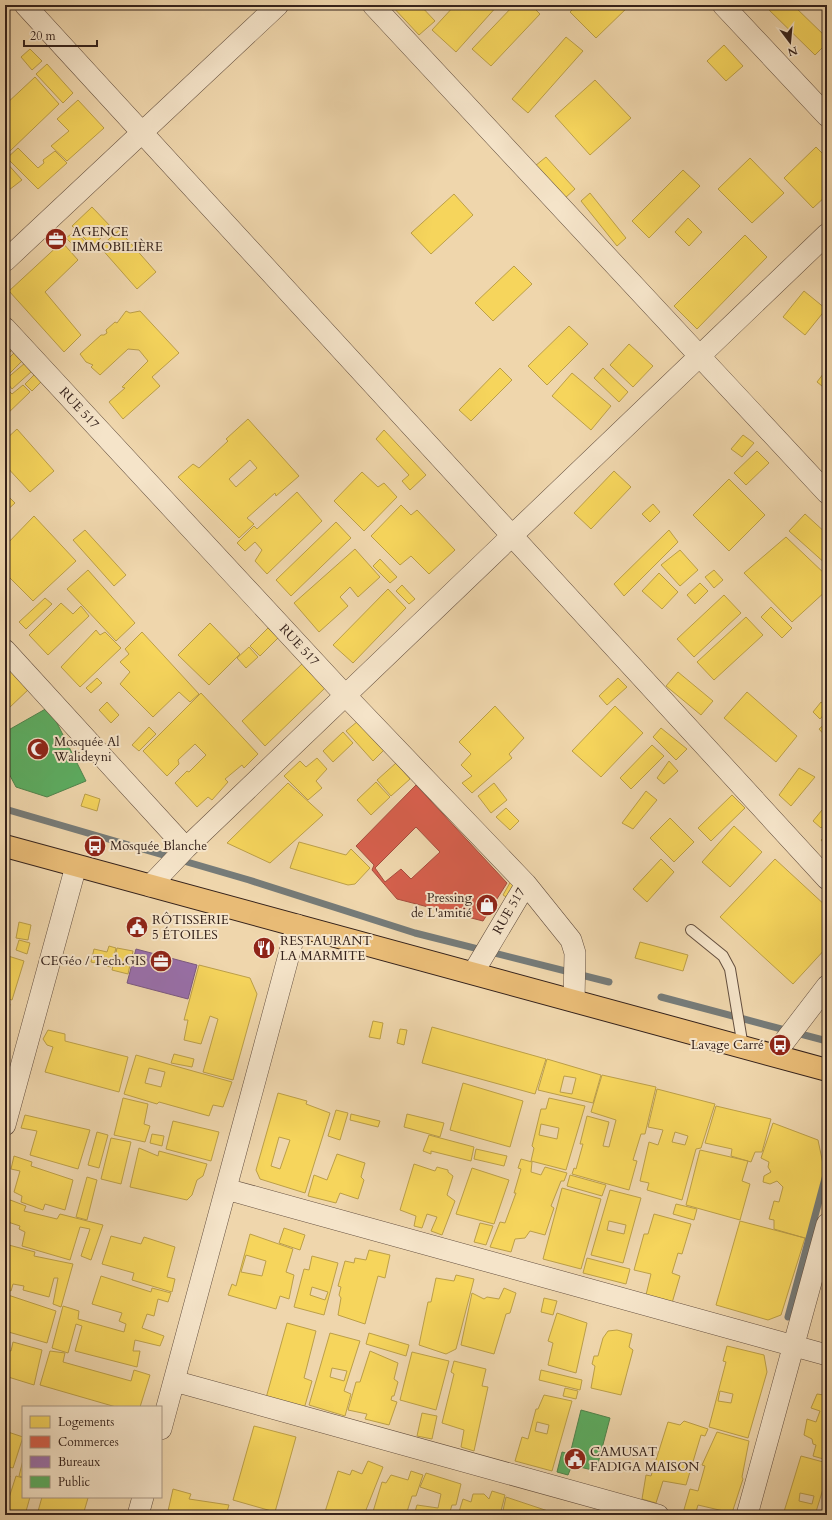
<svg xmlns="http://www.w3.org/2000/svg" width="832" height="1520" font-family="Cardo,serif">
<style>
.homes{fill:#f6d55c;stroke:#bc9f48;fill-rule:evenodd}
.shops{fill:#d6604d;stroke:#a64d3e;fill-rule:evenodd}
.offices{fill:#9970ab;stroke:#7b5980}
.public{fill:#5aae61;stroke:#4f844c}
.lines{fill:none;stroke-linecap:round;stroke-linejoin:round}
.stream{stroke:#767b78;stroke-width:7}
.lane-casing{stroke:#644f3f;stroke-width:12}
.street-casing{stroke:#644f3f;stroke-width:22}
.primary-casing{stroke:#35221b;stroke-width:24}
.lane{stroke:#f5e4c9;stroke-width:10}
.street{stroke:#f5e4c9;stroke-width:21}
.primary{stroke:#e8bb76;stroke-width:22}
.labels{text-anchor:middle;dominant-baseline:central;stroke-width:4;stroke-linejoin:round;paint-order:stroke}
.poi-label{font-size:13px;fill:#35221b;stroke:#f5e4c9;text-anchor:start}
.street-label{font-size:13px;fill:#35221b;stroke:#f5e4c9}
</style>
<rect width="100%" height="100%" fill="#efd6ac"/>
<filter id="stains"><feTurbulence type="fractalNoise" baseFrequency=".005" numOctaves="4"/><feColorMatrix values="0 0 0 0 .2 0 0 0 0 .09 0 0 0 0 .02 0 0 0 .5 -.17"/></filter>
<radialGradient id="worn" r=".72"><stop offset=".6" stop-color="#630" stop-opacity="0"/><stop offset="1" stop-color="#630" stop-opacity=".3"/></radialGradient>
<path class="homes" d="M391,5H420L435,21L419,35Z
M455,5H498L456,52L432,30Z
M514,5H531L540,14L491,66L472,49Z
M577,5H630L596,38L570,12Z
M764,5H793L827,38V43L815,55Z
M566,37L583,51L528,113L512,99Z
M724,45L743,66L726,81L707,61Z
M30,49L42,61L32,70L21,57Z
M47,64L73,93L63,103L36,74Z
M35,77L59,104L10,151L5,147V105Z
M595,80L631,118L590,155L555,116Z
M78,100L104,128L67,161L51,146L69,131L57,119Z
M816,147L827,158V195L813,208L784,178Z
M18,148L38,168L44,163L43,160L55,151L67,163L38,189L7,158Z
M546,157L575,189L565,198L535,166Z
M750,158L784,193L752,223L718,189Z
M5,161L22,180L5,193Z
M683,170L700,186L649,238L632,221Z
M590,193L626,238L617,246L581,201Z
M454,194L473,215L431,254L411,233Z
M92,207L112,228L92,246L72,226Z
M688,218L702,232L689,246L675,232Z
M119,230L156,272L137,289L100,247Z
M75,231L89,246L81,253L66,238Z
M745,235L767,257L697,329L674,306Z
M62,242L78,260L45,292L81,335L64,352L9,291Z
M514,266L532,284L493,321L475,303Z
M804,291L826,309L805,335L783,317Z
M126,311L130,313L140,311L179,353L152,377L160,386L123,419L109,402L125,388L122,387L148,361L139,350L128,349L100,375L91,367L93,365L86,362L80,354L101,335H104L107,333L106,330L115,322L117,323Z
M569,326L588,344L547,385L528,366Z
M5,342L12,350L5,357Z
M629,344L653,366L633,387L610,365Z
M14,353L22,361L5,378V362Z
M25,363L32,371L12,389L5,380Z
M500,368L512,380L471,421L459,410Z
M603,368L628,392L619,402L594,378Z
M827,369V390L817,382Z
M572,373L611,406L591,430L552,396Z
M35,374L42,381L32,391L25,384Z
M23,385L30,392L5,416V396L9,391L12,394Z
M248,419L299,476L276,496L275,493L247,518L254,524L239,538L178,477L193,464L199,468L228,441L226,439ZM250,460L257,468L236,487L229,479Z
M17,429L54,471L30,492L5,465V440Z
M384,430L426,475L410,490L402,481L409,475L376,439Z
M743,435L754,443L742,457L731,449Z
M757,451L769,463L746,485L734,473Z
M614,471L631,487L591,529L574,513Z
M362,472L378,487L384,483L397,497L364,531L334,501Z
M729,479L765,515L729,551L693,515Z
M297,492L322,521L267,574L255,561L262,550L255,542L245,551L237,543L254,526L257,529Z
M5,493L15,503L5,512Z
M653,504L660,512L650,522L642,514Z
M401,505L411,515L417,510L455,550L429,574L411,556L400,565L371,536Z
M805,514L827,534V565L789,531Z
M34,516L76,561L33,601L5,573V546Z
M336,522L351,538L291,596L276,580Z
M85,530L126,575L114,586L73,540Z
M669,530L678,542L624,596L614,584Z
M786,537L827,576V590L792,622L744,573Z
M355,549L380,577L358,597L350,587L340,597L348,606L319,632L294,603Z
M680,550L698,570L680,586L661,565Z
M380,559L397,577L390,583L373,566Z
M88,570L135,623L116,641L67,589Z
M714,570L723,580L714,588L705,577Z
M659,573L678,592L662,609L642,591Z
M700,583L708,591L695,604L687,595Z
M402,585L415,599L409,604L396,591Z
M388,589L406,608L353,663L333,645Z
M724,595L741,613L694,657L677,639Z
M45,598L52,604L26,629L19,622Z
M61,603L73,614L81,606L89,616L48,655L29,635Z
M771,607L792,628L782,638L761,617Z
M746,617L763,635L714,680L697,662Z
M210,623L240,654L209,685L178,655Z
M268,628L278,638L260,656L250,646Z
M96,630L100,635L105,632L121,648L80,687L61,667Z
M142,632L199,694L190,702L179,692L153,717L120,684L130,672L120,662L129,654L125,649Z
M249,647L258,657L246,668L237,658Z
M5,662L30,688L9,708L5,704Z
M302,664L325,688L265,746L242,721Z
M678,672L713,701L701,715L666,686Z
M97,678L102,683L91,693L86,688Z
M618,678L627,687L607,705L599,696Z
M747,692L797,736L776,762L724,718Z
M201,693L258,754L244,768L242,765L225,779L228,782L212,800L208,797L197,807L175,783L187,771L189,772L206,755L195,744L178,760L179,764L167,776L143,751Z
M107,702L119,715L111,723L99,710Z
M821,702L827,706V711L820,719L813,712Z
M495,706L524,738L509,754L512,758L472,793L462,783L472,776L461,765L471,754L459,742Z
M615,706L643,733L601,777L572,751Z
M358,721L384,750L373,761L346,731Z
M827,722V738L819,729Z
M149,727L156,734L139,751L132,745Z
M661,728L687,749L676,760L653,737Z
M343,732L353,743L333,762L323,751Z
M652,745L664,756L631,789L620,778Z
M317,758L327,769L316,781L322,788L308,800L284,776L300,761L306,767Z
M669,761L678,771L664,784L657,778Z
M396,763L410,779L391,796L377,780Z
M799,768L815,777L791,806L779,795Z
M376,782L390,797L371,815L357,800Z
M288,783L323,815L270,863L227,843Z
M494,783L507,800L491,813L478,796Z
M646,791L657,800L633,829L622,823Z
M85,794L100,799L97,811L81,806Z
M732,795L745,808L711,841L698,828Z
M506,808L519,821L510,830L496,817Z
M822,810L827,814V821L821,828L813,821Z
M670,818L694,842L674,862L650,838Z
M734,826L762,852L730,887L702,862Z
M827,835V847L821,840Z
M299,842L346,855L351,849L370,868L355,884L348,885L290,868Z
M661,859L674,872L647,902L633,889Z
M775,859L827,907V947L793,984L720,917Z
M511,881L520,887L511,900L503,895Z
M19,922L31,925L28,940L16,938Z
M19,940L30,943L27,954L16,950Z
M640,942L688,955L683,971L635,958Z
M109,946L116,948L111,967L91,962L94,949L107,952Z
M117,948L133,951L128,974L112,970Z
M5,955L24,961L12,1000L5,998Z
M199,965L250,978L257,994L233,1080L203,1072L218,1019L210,1016L201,1044L184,1040L188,1020H184Z
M5,1003L10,1004L8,1016L5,1015Z
M373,1021L383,1023L380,1039L369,1037Z
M432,1027L546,1059L535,1094L422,1063Z
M400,1029L407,1030L404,1045L397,1043Z
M48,1030L65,1034V1041L128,1057L119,1092L45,1072L53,1047L47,1045L43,1039Z
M174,1054L194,1059L192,1067L171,1063Z
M136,1055L232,1082L223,1107L213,1105L209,1116L159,1102L157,1104L124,1094ZM149,1068L165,1072L161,1087L145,1083Z
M547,1059L601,1075L593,1103L538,1090ZM564,1076L576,1078L572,1094L560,1092Z
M602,1075L656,1087L645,1134H641L633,1160L637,1161L629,1190L572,1174L574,1168L576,1169L583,1144H580L587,1116L609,1122L603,1146L609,1147L616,1120L591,1112Z
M463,1083L523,1101L510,1147L450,1130Z
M657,1089L715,1104L701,1148L696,1149L682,1200L647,1190L649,1183L640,1181L649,1142L658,1145L663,1130L648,1127ZM675,1132L688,1136L685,1145L672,1142Z
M278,1093L307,1101L306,1104L330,1113L305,1193L260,1179L256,1170ZM279,1137L290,1140L280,1169L271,1166Z
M123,1098L148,1104L144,1124L150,1126L145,1142L114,1135Z
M549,1098L585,1106L566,1170L531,1161L534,1148L532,1146L541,1109H546ZM541,1124L559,1128L557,1139L539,1135Z
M716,1106L771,1119L762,1152H755L751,1162L731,1156L732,1149L705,1143Z
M336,1110L348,1113L340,1140L328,1136Z
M351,1114L380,1121L378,1127L350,1120Z
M407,1114L444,1123L440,1137L404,1127Z
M25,1115L90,1130L78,1169L30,1155L37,1131L21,1128Z
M173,1121L219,1132L211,1161L166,1149Z
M773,1123L818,1140L823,1164L827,1168L808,1239L774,1229V1220L769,1219L774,1201L779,1202L783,1187L777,1181L770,1184L763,1182L764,1176L771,1172L768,1167L769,1162L761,1158Z
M97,1132L108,1135L99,1168L88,1165Z
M152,1134L164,1136L162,1146L150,1143Z
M429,1135L474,1147L471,1161L431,1151V1154L423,1151Z
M111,1138L131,1142L121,1184L101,1179Z
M139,1148L158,1156L159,1151L207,1164L203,1176L197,1180L192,1195L187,1200L130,1187Z
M476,1149L507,1156L504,1166L474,1159Z
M700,1150L748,1161L742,1181L750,1184L740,1220L686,1205Z
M337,1154L365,1163L361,1177L364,1180L358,1199L340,1193L336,1203L308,1196L314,1175L327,1180Z
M14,1156L32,1162L31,1166L73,1180L65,1210L45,1204L43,1210L21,1202L22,1196L14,1192L20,1171L11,1169Z
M521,1159L532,1162L531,1172L541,1175L545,1167L567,1173L564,1181H561L551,1206L554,1208L545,1235L530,1231L525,1238L515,1239L511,1252L490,1247L500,1222L505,1223L516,1193H514L521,1169L518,1168Z
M414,1164L435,1171L437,1167L448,1170V1172L453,1176L447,1195L455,1201L442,1235L431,1231L437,1217L427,1214L422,1228L414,1226L416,1216L400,1210Z
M472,1168L509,1180L494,1224L456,1214Z
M570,1175L606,1185L602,1196L567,1186Z
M87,1177L97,1180L87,1220L76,1217Z
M562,1188L601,1199L581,1269L543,1259Z
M610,1190L641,1198L623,1263L591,1255ZM609,1221L626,1225L624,1234L607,1230Z
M5,1198L26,1206L24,1211L57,1219L60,1214L103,1225L91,1260L81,1256L90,1229L80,1227L70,1260L22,1246L25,1232L19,1229L20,1226L5,1221Z
M676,1204L697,1209L694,1220L673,1214Z
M654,1214L691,1224L682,1254L678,1253L672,1273L680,1276L672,1303L646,1295L651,1274L634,1270L644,1234H648Z
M740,1221L805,1238L781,1315L768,1320L716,1305Z
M480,1223L493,1226L486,1245L474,1242Z
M284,1228L305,1235L300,1250L279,1243Z
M250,1234L293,1249L286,1272L294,1275L289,1299L280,1296L276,1309L228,1295L232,1284L236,1286ZM246,1255L266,1261L262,1276L241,1272Z
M111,1236L141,1244L144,1237L175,1247L167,1277L175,1279L172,1292L132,1280L134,1273L102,1264Z
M5,1244L35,1252L34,1256L73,1264L61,1307L53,1304L58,1278H54L49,1297L23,1290L24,1286L13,1284L11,1291L5,1289Z
M369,1250L390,1255L385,1278L378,1276L365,1324L338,1315L341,1298L339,1295L341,1287L338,1286L345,1261L354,1263L355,1258L366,1260Z
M312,1256L338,1263L324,1315L294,1307L304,1269L309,1270ZM312,1287L328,1292L325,1300L310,1295Z
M587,1258L630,1269L626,1284L583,1273Z
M456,1275L474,1279L456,1349L446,1354L419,1345L428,1302H431L436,1278L454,1281Z
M101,1276L151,1292L152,1288L171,1293L168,1302L158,1299L154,1316L147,1314L142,1328L164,1336L160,1346L135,1340L133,1351H140L137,1367L75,1351L82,1326L76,1324L68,1353L52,1348L63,1306L79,1311L78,1319L124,1332L126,1324L119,1321L122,1313L92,1304Z
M504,1288L516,1293L510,1313L506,1314L494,1354L461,1345L472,1293L484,1299L487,1297L499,1299Z
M5,1294L56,1311L47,1343L5,1331Z
M544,1298L557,1301L553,1315L541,1312Z
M557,1313L587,1323L576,1373L548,1365L553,1343L548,1341Z
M287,1323L316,1331L304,1378L312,1381L304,1409L266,1398Z
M617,1330L632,1334L629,1347L633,1350L621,1395L591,1388L595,1366L592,1364L594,1356H598L603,1338L608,1331Z
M330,1333L360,1341L344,1391L351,1394L345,1416L309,1405ZM332,1368L347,1371L344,1381L330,1377Z
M369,1333L409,1345L406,1356L366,1344Z
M13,1342L42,1350L34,1385L5,1376V1350L11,1351Z
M727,1346L764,1355L767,1372L748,1438L709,1427L726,1362L723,1361ZM720,1391L733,1394L731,1403L718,1401Z
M50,1351L65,1353L63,1362L131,1381L134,1370L150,1375L140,1407H116L40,1385Z
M370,1351L398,1363L394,1379L398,1382L394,1396H392L391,1400L397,1402L389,1425L365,1419L367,1414L348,1410L356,1382H360Z
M412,1352L449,1361L436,1410L400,1400Z
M454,1361L486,1369L482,1386L488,1387L474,1451L461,1447L464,1430L442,1423L454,1374L451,1372Z
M541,1370L582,1380L580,1390L539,1380Z
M565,1388L578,1391L576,1399L563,1396Z
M827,1390V1460L813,1456L816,1445L813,1444L812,1439L804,1435L807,1419L816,1422L820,1411L811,1408L817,1394L824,1395Z
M544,1395L572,1401L552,1471L515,1461L522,1437L528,1439L536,1409H538ZM537,1422L549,1425L547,1434L535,1431Z
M422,1413L437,1416L432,1439L417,1436Z
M684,1421L708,1429L705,1436L701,1435L686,1485L663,1481L656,1503L642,1499L646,1475L651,1476L668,1422L680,1425Z
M254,1426L296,1437L275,1512L233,1500Z
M5,1429L8,1432L23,1437L13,1468L5,1466Z
M717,1432L749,1441L742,1477L743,1479L732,1513L698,1505L695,1515L683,1513L690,1489L698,1491L705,1466L702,1465Z
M801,1456L827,1463V1476L815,1515H783ZM800,1493L814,1496L812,1504L799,1501Z
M23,1460V1477L19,1476Z
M368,1461L383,1467L364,1515H324L338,1471L350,1475L352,1470L362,1474Z
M411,1471L423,1475L416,1496H412L406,1515H372L382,1482L386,1483L391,1475L408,1480Z
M426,1473L461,1484L456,1505H452L449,1515H414L417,1505L438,1508L441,1494L420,1487Z
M5,1474L10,1476L5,1491Z
M16,1476L23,1478V1497H30L25,1515H5V1503L7,1504Z
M173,1489L191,1494L189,1499L229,1505L226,1515H180L168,1511Z
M492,1491L505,1495L500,1515H458L463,1499L471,1502L473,1494H484L489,1499Z
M42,1497H84L88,1498L83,1515H37Z
M506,1497L548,1511L547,1515H502Z"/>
<path class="shops" d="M416,785L507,883L483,921L397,899L372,870L374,865L356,846ZM416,827L440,852L411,879L401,869L385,882L375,868Z"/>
<path class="offices" d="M136,949L197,965L188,999L127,983Z"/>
<path class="public" d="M49,707L86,781L47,797L16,787L5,766V732Z
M581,1410L610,1418L596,1471L572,1465L568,1475L557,1472L562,1452L570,1454Z"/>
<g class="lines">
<path class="stream" d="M5,809L249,880L415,933L609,982
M661,997L827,1041
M788,1317L827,1171"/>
<g class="lane-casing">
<path id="lane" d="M691,930L723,956L730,969L743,1047"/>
</g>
<g class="street-casing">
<path id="street" d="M25,5L827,879
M373,5L827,493
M723,5L827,116
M5,261L278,5
M5,328L345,695L526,884L473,973
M5,650L186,848
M526,884L571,940L575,953L574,1001
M150,886L186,848L827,234
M774,1055L827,986
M5,1125L76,866
M226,1189L827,1355
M174,1381L658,1515
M161,1429L297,925
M138,1515L143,1497
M747,1515L827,1224"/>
</g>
<g class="primary-casing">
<path id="primary" d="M5,846L827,1070"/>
</g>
<use href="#lane" class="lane"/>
<use href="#street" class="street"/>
<use href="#primary" class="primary"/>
</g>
<defs>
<g id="office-disc" transform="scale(1.15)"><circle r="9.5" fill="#8f2418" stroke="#f5e4c9"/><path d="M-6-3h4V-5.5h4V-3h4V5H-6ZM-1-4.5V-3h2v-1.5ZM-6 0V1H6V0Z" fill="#fff"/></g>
<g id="mosque-disc" transform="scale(1.15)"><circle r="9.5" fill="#8f2418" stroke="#f5e4c9"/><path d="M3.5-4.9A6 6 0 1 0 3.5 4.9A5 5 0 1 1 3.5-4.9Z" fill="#fff"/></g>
<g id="bus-disc" transform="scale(1.15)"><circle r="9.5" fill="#8f2418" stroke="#f5e4c9"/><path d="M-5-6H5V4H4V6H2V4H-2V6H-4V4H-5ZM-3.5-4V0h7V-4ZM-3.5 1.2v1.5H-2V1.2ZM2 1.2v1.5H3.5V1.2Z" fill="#fff"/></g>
<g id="shop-disc" transform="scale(1.15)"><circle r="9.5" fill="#8f2418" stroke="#f5e4c9"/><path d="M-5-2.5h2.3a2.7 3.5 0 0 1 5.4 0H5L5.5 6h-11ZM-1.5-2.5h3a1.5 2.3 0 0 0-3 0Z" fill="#fff"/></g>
<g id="civic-disc" transform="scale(1.15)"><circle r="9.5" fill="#8f2418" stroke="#f5e4c9"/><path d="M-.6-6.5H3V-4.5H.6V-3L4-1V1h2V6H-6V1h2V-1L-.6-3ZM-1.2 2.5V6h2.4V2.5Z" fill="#fff"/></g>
<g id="restaurant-disc" transform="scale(1.15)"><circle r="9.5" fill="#8f2418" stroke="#f5e4c9"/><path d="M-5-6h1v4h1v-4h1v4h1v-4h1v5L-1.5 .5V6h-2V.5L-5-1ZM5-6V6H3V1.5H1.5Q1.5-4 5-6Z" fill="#fff"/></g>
</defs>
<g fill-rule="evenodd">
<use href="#office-disc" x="56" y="239"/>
<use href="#mosque-disc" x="38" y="749"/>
<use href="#bus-disc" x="95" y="846"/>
<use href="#shop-disc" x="487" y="905"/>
<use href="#civic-disc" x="137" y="927"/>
<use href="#restaurant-disc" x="264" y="948"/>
<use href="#office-disc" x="161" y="961"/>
<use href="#bus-disc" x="780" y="1045"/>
<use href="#civic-disc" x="575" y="1459"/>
</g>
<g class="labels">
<g class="poi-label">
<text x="72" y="232">AGENCE<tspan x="72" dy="15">IMMOBILIÈRE</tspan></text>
<text x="54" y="742">Mosquée Al<tspan x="54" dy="15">Walideyni</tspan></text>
<text x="110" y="846">Mosquée Blanche</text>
<text x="472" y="898" text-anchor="end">Pressing<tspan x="472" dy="15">de L'amitié</tspan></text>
<text x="152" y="920">RÔTISSERIE<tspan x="152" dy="15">5 ÉTOILES</tspan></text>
<text x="280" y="941">RESTAURANT<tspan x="280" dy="15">LA MARMITE</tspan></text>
<text x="146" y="961" text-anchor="end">CEGéo / Tech.GIS</text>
<text x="764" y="1045" text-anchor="end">Lavage Carré</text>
<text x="590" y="1452">CAMUSAT<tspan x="590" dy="15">FADIGA MAISON</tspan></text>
</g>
<g class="street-label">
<text transform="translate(79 408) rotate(47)">RUE 517</text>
<text transform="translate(299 645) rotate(47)">RUE 517</text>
<text transform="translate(509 911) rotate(-60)">RUE 517</text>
</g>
</g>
<rect width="832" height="1520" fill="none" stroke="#efd6ac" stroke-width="20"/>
<rect x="6" y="6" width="820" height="1508" fill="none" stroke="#35221b" stroke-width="2"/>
<rect x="10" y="10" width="812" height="1500" fill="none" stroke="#35221b"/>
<rect x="22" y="1406" width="140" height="92" fill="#f5e4c9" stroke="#a89683"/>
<rect x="30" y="1416" width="20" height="12" fill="#f6d55c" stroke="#a89683"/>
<text x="58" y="1426" font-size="12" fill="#35221b">Logements</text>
<rect x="30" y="1436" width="20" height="12" fill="#d6604d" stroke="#a89683"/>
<text x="58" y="1446" font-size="12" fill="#35221b">Commerces</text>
<rect x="30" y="1456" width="20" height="12" fill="#9970ab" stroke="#a89683"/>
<text x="58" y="1466" font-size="12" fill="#35221b">Bureaux</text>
<rect x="30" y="1476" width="20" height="12" fill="#5aae61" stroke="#a89683"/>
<text x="58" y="1486" font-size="12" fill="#35221b">Public</text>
<g transform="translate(790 42) rotate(164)" stroke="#f5e4c9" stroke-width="3" paint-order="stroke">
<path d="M0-3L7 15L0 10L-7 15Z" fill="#35221b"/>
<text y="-6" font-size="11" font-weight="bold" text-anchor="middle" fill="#35221b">N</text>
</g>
<path d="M24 40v6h73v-6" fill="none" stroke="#35221b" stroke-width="2"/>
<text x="30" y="40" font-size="12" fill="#35221b" stroke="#f5e4c9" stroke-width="3" paint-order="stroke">20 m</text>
<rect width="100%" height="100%" filter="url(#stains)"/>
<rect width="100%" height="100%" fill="url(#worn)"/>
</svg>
